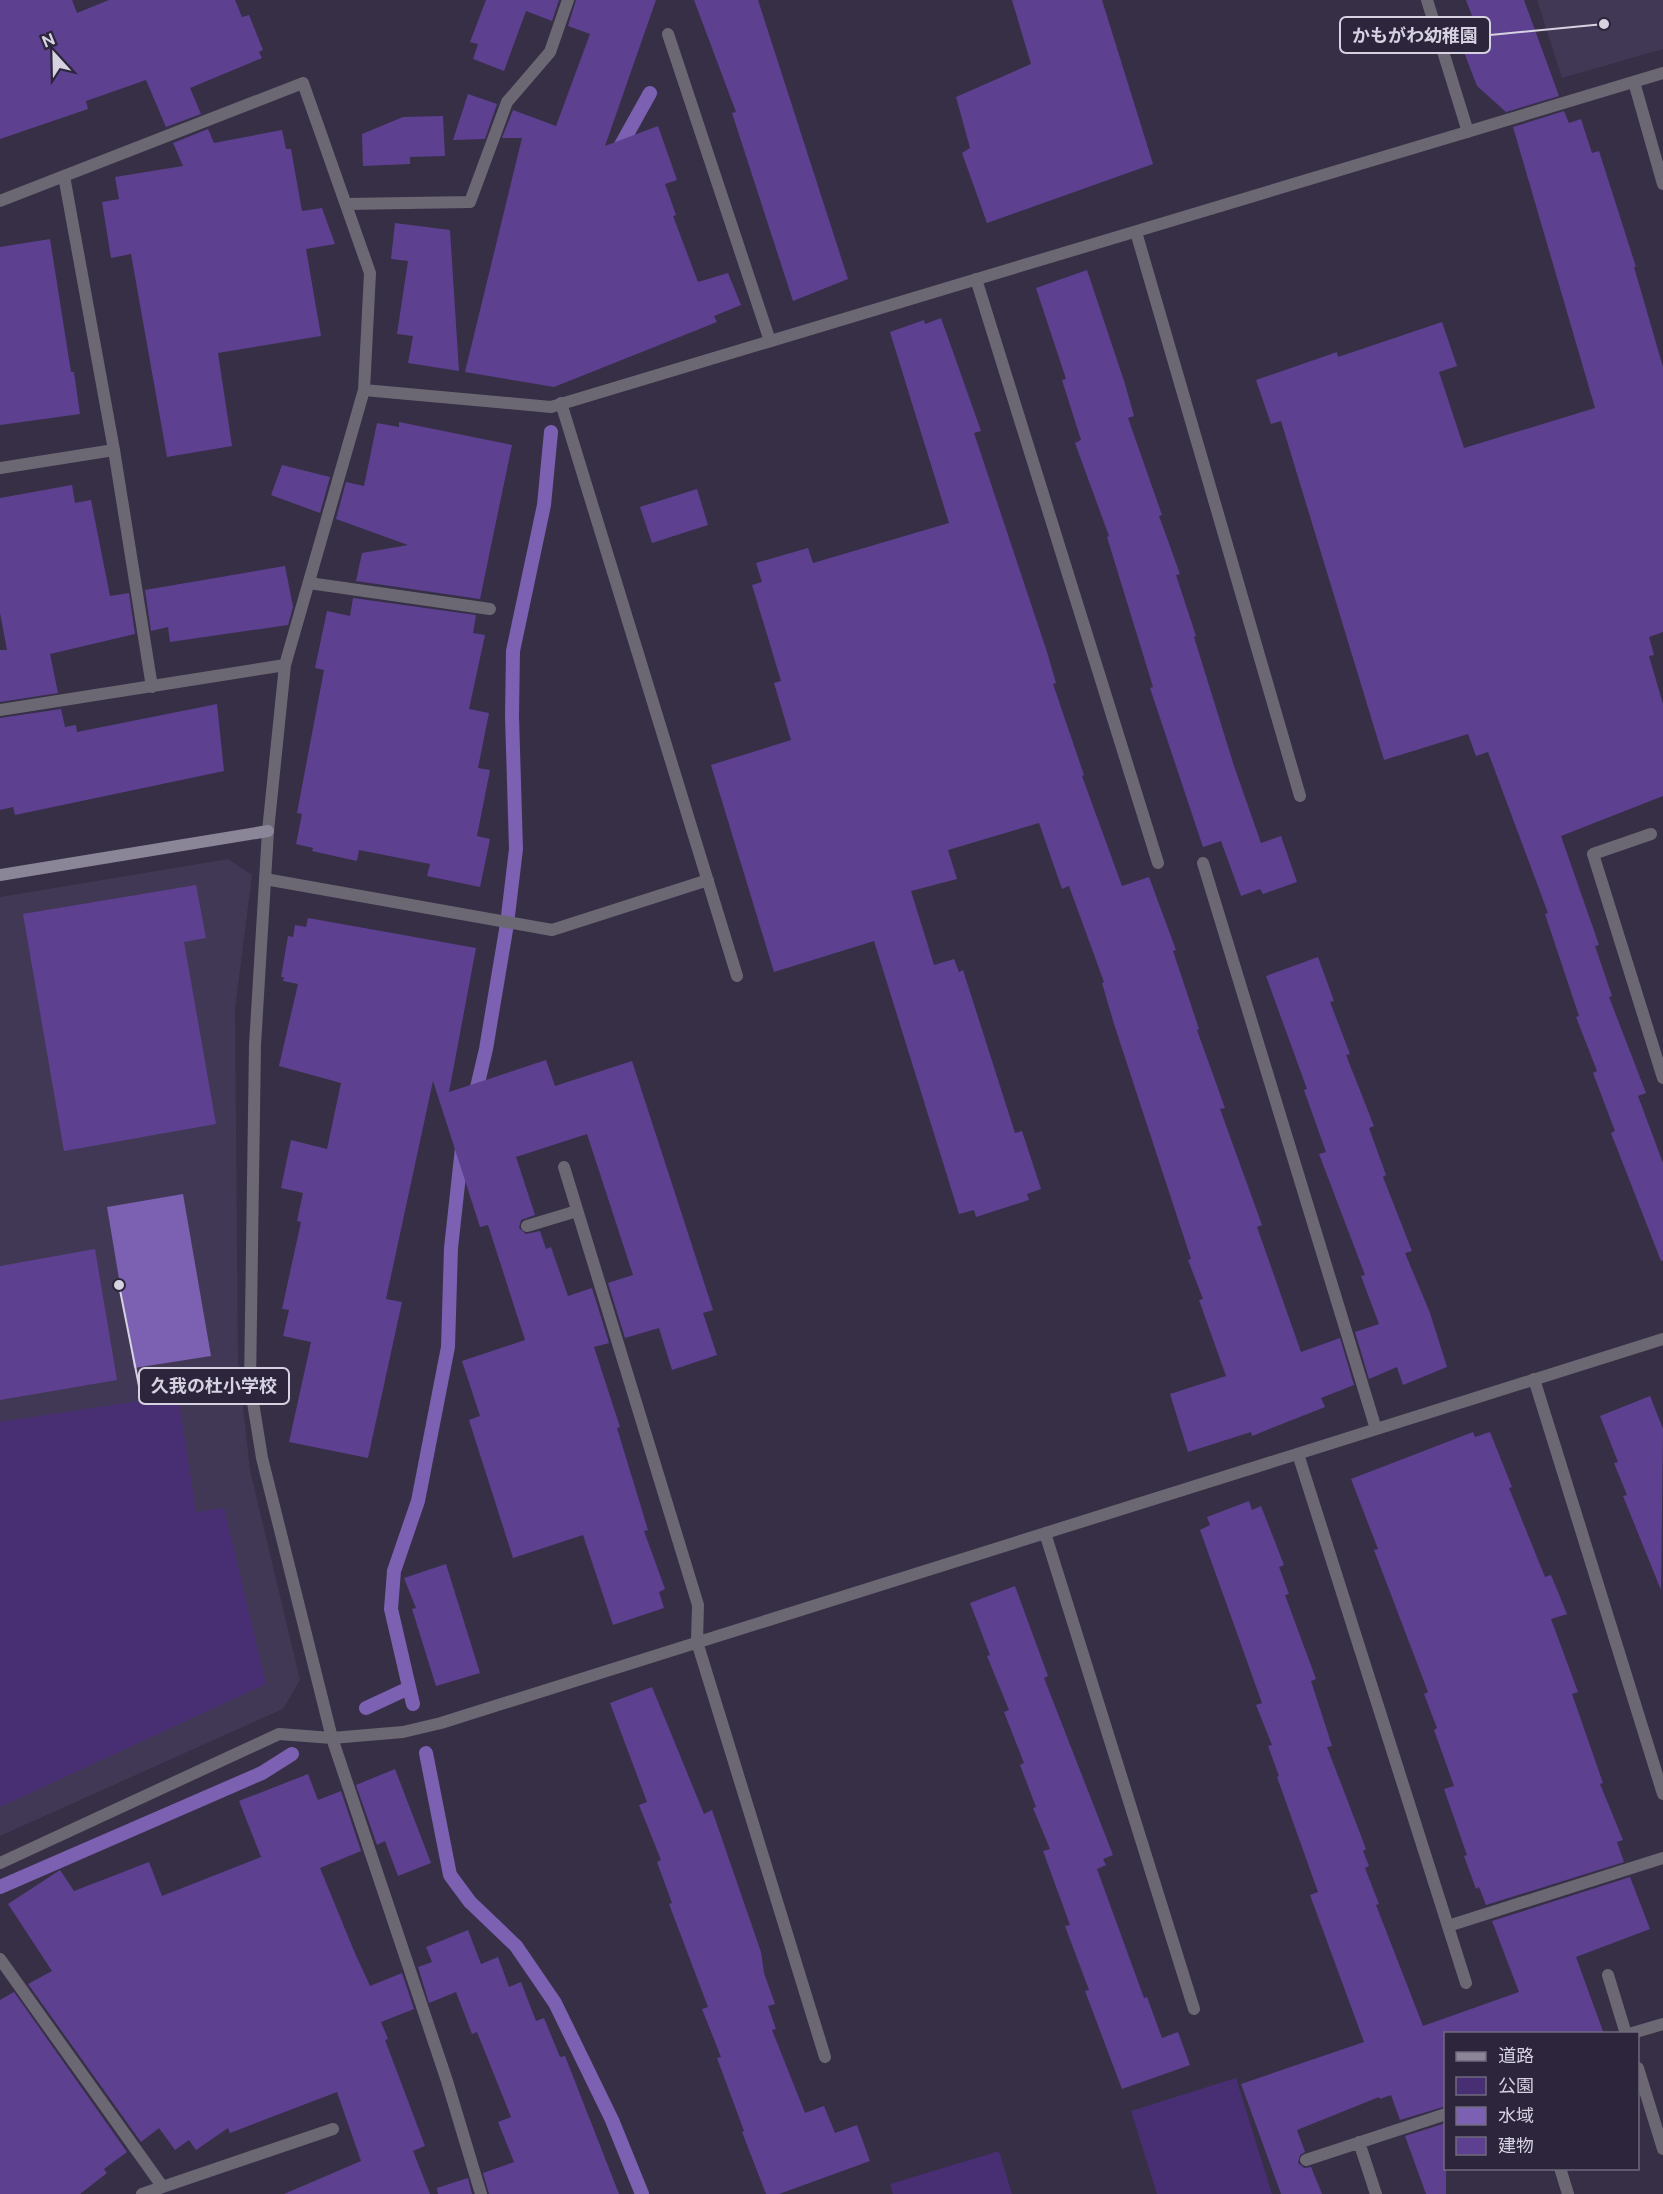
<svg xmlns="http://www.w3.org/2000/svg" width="1663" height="2194" font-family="'Public Sans','Noto Sans JP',sans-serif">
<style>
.built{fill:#413855}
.green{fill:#482f73}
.water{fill:#7c60b2}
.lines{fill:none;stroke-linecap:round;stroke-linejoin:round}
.stream{stroke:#7c60b2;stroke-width:14}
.building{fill:#5d4190}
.street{stroke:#6b6873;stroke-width:12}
.secondary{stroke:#8a8597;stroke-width:12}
.leader{fill:none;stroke:#d6d2e1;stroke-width:2}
.callout-dot{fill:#d6d2e1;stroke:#2c253b;stroke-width:2}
.callout{fill:#2c253b;stroke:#d6d2e1;stroke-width:2}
.callout-label{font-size:18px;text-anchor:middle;font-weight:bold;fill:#d6d2e1}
</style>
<rect width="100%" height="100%" fill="#362f46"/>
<path class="built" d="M1537,0H1663V49L1562,78Z
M228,859L252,875L235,1009L238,1362L250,1470L300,1680L283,1709L0,1836V897Z"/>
<path class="green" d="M178,1395L196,1512L224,1508L266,1684L0,1807V1422Z
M1236,2078L1272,2194H1157L1131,2111Z
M999,2151L1012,2194H893L890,2184Z"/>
<path class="water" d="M183,1194L211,1356L134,1368L107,1207Z"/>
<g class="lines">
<path class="stream" d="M616,154L650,93
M474,1100L486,1049L507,924L516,849L512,716L513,651L544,505L551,432
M413,1704L391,1609L394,1571L418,1501L448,1347L451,1248L462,1148
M366,1708L409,1688
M426,1753L450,1875L470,1902L516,1946L555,2003L612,2120L642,2194
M0,1887L262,1773L292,1754"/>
</g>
<path class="building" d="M0,0H72L77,13L109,0H235L242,17L249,15L263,50L259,52L262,58L190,88L201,114L166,127L146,80L86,101L88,109L0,139Z
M486,0H559L552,21L526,11L504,71L473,59L478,44L470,42Z
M576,0H656L605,146L658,126L677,180L665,184L676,215L673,216L698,282L728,273L741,305L714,316L717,322L554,387L465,372L522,138H502L513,110L556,126L590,34L568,26Z
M694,0H758L848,279L793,301L732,113L736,112Z
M1012,0H1102L1153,164L987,223L962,153L970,148L956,97L1031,64Z
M1466,0H1524L1559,96L1506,112L1477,86L1459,39L1478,32Z
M468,94L497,104L485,139L453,140Z
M1564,111L1569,123L1581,119L1592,153L1599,151L1636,267H1634L1663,367V632L1649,637L1654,655L1649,656L1663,704V796L1561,836L1599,945L1595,946L1612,996L1609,997L1646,1093L1638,1096L1663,1163V1260L1661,1261L1611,1133L1615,1131L1593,1073L1597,1071L1576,1017L1579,1016L1545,914L1548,913L1488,752L1476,756L1468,734L1384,760L1281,421L1271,424L1256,380L1337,352L1338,357L1442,322L1457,366L1439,372L1464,448L1595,408L1513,127Z
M443,116L445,156L410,157V164L363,166L362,134L403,117Z
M208,129L214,143L282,130L286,149H291L302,211L322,208L335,244L306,249L321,336L218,353L232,446L167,457L131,254L111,258L102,202L119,199L115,177L183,166L173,143Z
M395,223L450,230L459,371L408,363L413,336L397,334L408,261L391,259Z
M50,239L71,372H74L80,414L0,425V247Z
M1087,270L1125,384L1134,416L1128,418L1162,515L1159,516L1180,574L1176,575L1196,636L1194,637L1234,766L1261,843L1281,836L1297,882L1263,894L1260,889L1241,896L1221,841L1203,847L1150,688L1153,687L1107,537L1109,536L1075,443L1081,440L1062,380L1066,379L1036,288Z
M941,318L981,431L974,433L1047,652L1056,683L1053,684L1084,775L1082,776L1122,886L1149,877L1176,950L1173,951L1199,1029L1197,1030L1225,1108L1220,1109L1262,1225L1257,1227L1301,1352L1340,1338L1354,1385L1321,1398L1325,1407L1252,1436L1251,1432L1188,1452L1170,1394L1226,1376L1199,1300L1203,1299L1188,1260L1191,1259L1114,1024L1102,983L1104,982L1069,886L1062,889L1039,823L948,850L957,879L911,891L934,965L954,959L959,972L963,970L1015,1133L1022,1131L1041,1189L1027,1194L1029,1200L976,1217L974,1210L959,1214L874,941L774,972L711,765L791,740L774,683L781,681L752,585L762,582L756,563L808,548L813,563L949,523L890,332L924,320L925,324Z
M399,422L512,445L480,599L356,581L362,553L408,545L336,519L346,482L364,486L377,423L399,427Z
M282,465L330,477L320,513L271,495Z
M72,485L75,503L91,500L110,596L129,593L135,634L50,654L58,693L0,702V650H7L0,613V498Z
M697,489L708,525L652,543L640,507Z
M285,566L293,607L288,625L170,642L168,627L151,631L145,590Z
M353,598L476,615L473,633L485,635L469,709L489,713L478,768L490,770L477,836L490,839L480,887L427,876L430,864L359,850L357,861L312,851L313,848L296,844L302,814L297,813L324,670L315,668L327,611L350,616Z
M217,704L224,771L15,815L13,807L0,810V718L61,709L65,727L76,725L77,732Z
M196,885L206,938L184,942L216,1124L64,1151L23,914Z
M308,918L476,948L449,1092L546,1060L555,1086L632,1061L713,1310L703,1313L717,1355L672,1370L659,1328L625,1338L608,1283L633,1275L587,1134L516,1157L535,1215L521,1220L519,1228L526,1234L540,1231L546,1249L551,1247L568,1296L592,1288L609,1343L594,1347L620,1427L617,1428L648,1530L644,1531L665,1589L659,1592L664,1608L613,1625L583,1535L513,1558L469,1420L480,1416L462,1361L525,1340L488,1225L480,1227L433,1081L386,1299L402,1302L368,1458L289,1442L311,1342L283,1336L289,1310L282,1309L301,1222L297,1221L303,1193L281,1188L291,1140L327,1149L341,1083L279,1066L298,984L283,981L284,977H281L288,936L293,937L295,925L306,927Z
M1318,957L1334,1001L1330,1002L1350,1054L1346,1055L1374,1126L1369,1128L1386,1175L1383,1177L1412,1251L1405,1253L1430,1313L1447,1367L1403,1385L1397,1367L1369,1379L1355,1332L1379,1324L1361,1276L1365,1275L1319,1154L1326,1152L1304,1090L1307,1089L1266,976Z
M95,1249L117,1380L0,1400V1266Z
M1650,1396L1663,1429L1661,1590L1623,1496L1627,1495L1614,1463L1618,1462L1600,1416Z
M1473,1432L1475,1437L1490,1432L1512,1487L1509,1488L1545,1577L1551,1575L1567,1614L1551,1619L1578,1692L1572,1694L1603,1783L1600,1784L1623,1840L1617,1842L1624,1862L1486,1905L1479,1887L1476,1889L1464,1856L1467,1855L1444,1789L1454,1786L1434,1730L1437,1728L1424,1694L1428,1692L1374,1550L1378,1549L1351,1479Z
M1249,1501L1252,1510L1261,1506L1284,1565L1279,1567L1289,1594L1285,1595L1316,1679L1311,1681L1332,1746L1327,1747L1366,1849L1363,1851L1369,1866L1365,1868L1379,1904L1376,1905L1423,2026L1519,1992L1492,1921L1630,1877L1650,1929L1576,1957L1604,2034H1446V2106L1400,2120L1391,2095L1380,2099L1379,2097L1297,2130L1305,2152L1300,2155L1298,2163L1304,2168L1311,2167L1322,2194H1281L1241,2084L1364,2042L1310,1895L1318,1892L1277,1777L1279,1776L1268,1746L1272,1745L1256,1705L1262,1703L1200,1530L1210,1525L1207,1517Z
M446,1564L480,1673L436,1686L412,1609L416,1608L404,1578Z
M1015,1586L1048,1676L1044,1678L1113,1855L1103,1859L1106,1865L1097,1869L1144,1998L1147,1997L1162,2038L1178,2032L1190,2065L1122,2089L1085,1991L1089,1990L1065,1926L1070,1925L1043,1851L1050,1849L1033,1808L1036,1807L1020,1765L1024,1763L1004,1712L1009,1710L987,1656L990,1655L970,1603Z
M652,1687L704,1814L712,1810L761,1952L764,1973L775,2004L768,2006L776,2029L772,2030L805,2113L824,2106L835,2133L857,2125L870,2161L779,2194H766L742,2132L744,2131L717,2058L721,2057L702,2009L708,2007L669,1904L672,1903L657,1862L661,1860L639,1805L647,1802L610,1703Z
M395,1769L431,1863L398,1876L385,1841L377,1845L356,1785Z
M308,1774L318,1800L341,1791L361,1851L320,1868L354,1951L370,1986L402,1973L414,2009L381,2022L388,2039L385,2040L425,2146L413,2151L430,2194H284L361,2161L337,2092L230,2133L228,2128L196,2150L189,2140L175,2150L159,2128L141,2142L28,1984L52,1971L8,1904L60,1870L74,1891L149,1862L162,1896L261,1857L239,1801Z
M468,1930L481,1964L498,1957L509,1987L521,1982L536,2021L544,2018L560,2057L565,2056L619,2194H489L483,2173L514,2162L498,2122L511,2117L477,2032L472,2034L456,1992L429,2003L418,1967L432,1962L426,1947Z
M14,1992L127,2152L104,2169L107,2173L80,2194H0V2000Z
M1446,2123V2194H1426L1405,2136Z
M468,2178L472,2194H438L437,2188Z"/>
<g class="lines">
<path class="street" d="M1427,0L1468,132
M668,34L770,341
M1634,82L1663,184
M64,176L114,450L152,687
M0,201L303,83L370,273L364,390L285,665L268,831L255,1045L250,1384L262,1458L332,1738L447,2081L481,2194
M346,204L470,202L507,102L550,52L568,0
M1136,232L1300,796
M976,279L1158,863
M364,390L551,407L1663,73
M561,403L737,976
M0,468L114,450
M309,583L490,609
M0,710L285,665
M1651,834L1593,854L1663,1078
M1203,863L1376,1429
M265,879L552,930L708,880
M564,1167L698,1605L697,1642L825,2057
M527,1226L577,1211
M1534,1379L1663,1794
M1298,1454L1466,1983
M1045,1533L1194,2009
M0,1863L279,1734L332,1738L403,1732L441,1723L1663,1339
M1448,1926L1663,1858
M0,1959L162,2186
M1608,1975L1626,2034
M1629,2034L1663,2024
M1638,2068L1663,2149
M1359,2142L1376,2194
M1306,2160L1446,2114
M1560,2168L1568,2194
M142,2194L333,2129"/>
<path class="secondary" d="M0,875L268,831"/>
</g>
<path class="leader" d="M1604 24L1490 35M119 1285L139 1386"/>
<g class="callout-dot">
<circle cx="1604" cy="24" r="6"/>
<circle cx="119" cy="1285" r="6"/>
</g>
<g class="callout">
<rect x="1340" y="17" width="150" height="36" rx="6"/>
<rect x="139" y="1368" width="150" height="36" rx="6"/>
</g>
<g class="callout-label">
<text x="1415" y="42">かもがわ幼稚園</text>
<text x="214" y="1392">久我の杜小学校</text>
</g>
<rect x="1444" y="2032" width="195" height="138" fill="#2c253b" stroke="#706a7d" stroke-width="1.5"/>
<rect x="1456" y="2052" width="30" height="9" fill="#8a8597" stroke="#706a7d" stroke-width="1.5"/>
<text x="1498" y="2062" font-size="18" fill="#d6d2e1">道路</text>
<rect x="1456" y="2077" width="30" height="18" fill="#482f73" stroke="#706a7d" stroke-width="1.5"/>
<text x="1498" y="2092" font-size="18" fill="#d6d2e1">公園</text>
<rect x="1456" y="2107" width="30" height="18" fill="#7c60b2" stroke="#706a7d" stroke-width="1.5"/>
<text x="1498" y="2122" font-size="18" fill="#d6d2e1">水域</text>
<rect x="1456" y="2137" width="30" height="18" fill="#5d4190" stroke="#706a7d" stroke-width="1.5"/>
<text x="1498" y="2152" font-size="18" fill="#d6d2e1">建物</text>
<g transform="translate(54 54) rotate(338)" stroke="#2c253b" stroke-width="4.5" paint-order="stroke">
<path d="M0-4.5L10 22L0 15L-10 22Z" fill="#d6d2e1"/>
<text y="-9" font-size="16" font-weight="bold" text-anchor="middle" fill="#d6d2e1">N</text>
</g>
</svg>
